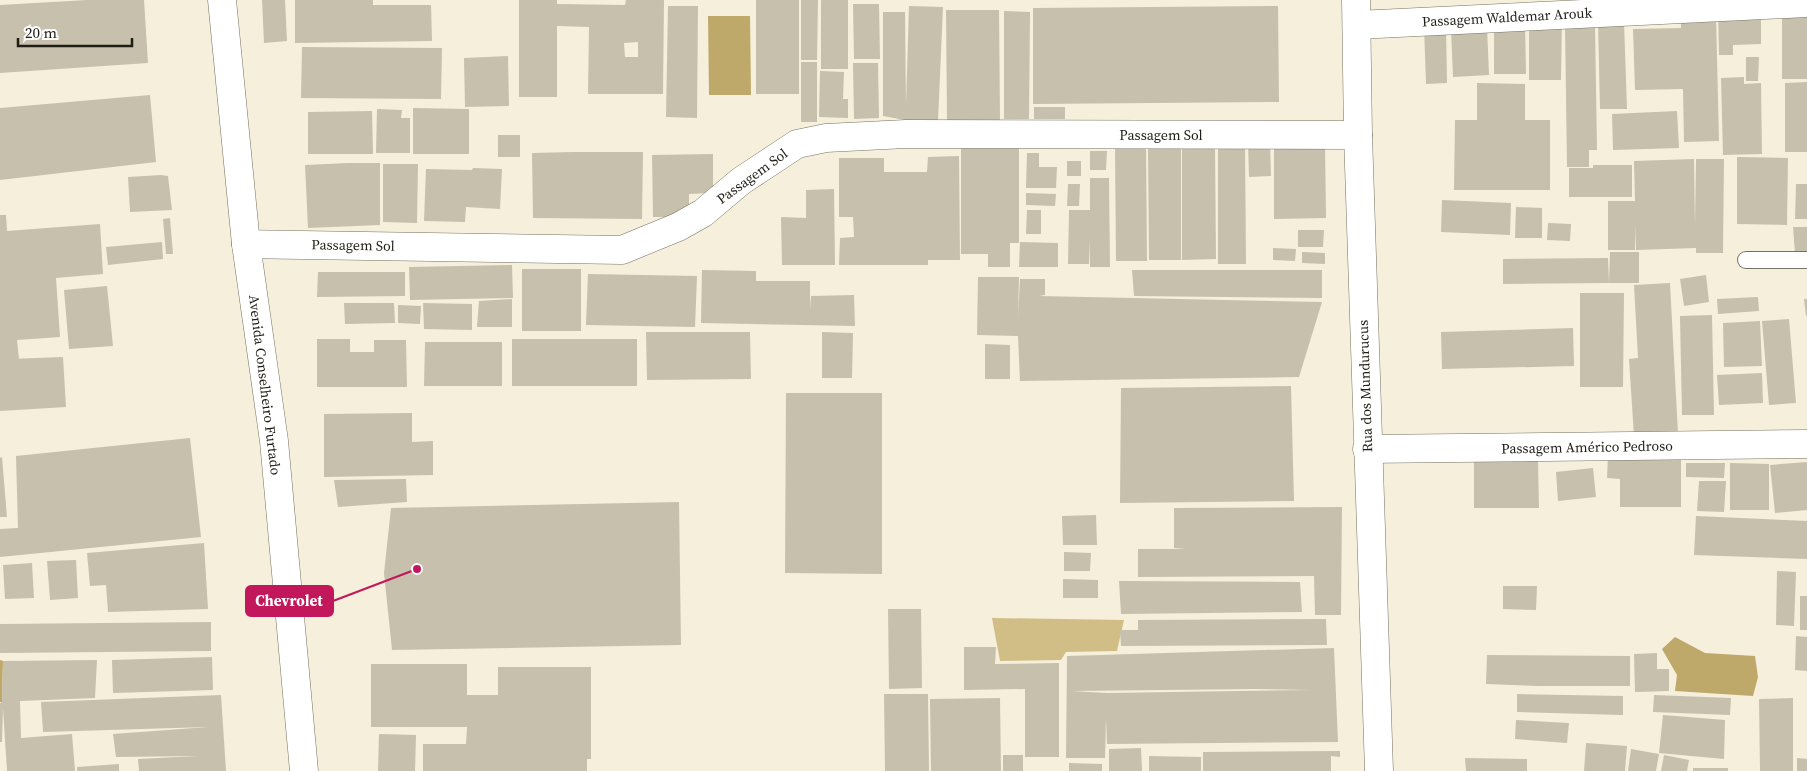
<svg xmlns="http://www.w3.org/2000/svg" width="1807" height="771" font-family="'Source Serif 4',serif">
<style>
.green{fill:#d1be86}
.forest{fill:#bea96b}
.building{fill:#c6c0ad;fill-rule:evenodd}
.lines{fill:none;stroke-linecap:round;stroke-linejoin:round}
.service-casing{stroke:#777160;stroke-width:18}
.minor-casing{stroke:#777160;stroke-width:29}
.tertiary-casing{stroke:#777160;stroke-width:29}
.secondary-casing{stroke:#777160;stroke-width:29}
.service{stroke:#fff;stroke-width:16}
.minor{stroke:#fff;stroke-width:28}
.tertiary{stroke:#fff;stroke-width:28}
.secondary{stroke:#fff;stroke-width:28}
.labels{text-anchor:middle;dominant-baseline:central;stroke-width:4;stroke-linejoin:round;paint-order:stroke}
.street-label{font-size:14px;fill:#1f1d16;stroke:#fff}
.leader{fill:none;stroke:#c2185b;stroke-width:2}
.callout-dot{fill:#c2185b;stroke:#fff;stroke-width:2}
.callout{fill:#c2185b;stroke:#c2185b;stroke-width:2}
.callout-label{font-size:15px;text-anchor:middle;font-weight:bold;fill:#fff}
</style>
<rect width="100%" height="100%" fill="#f5efdc"/>
<path class="green" d="M992,618L1124,620L1117,651L1066,652L1061,660L1000,661Z"/>
<path class="forest" d="M708,16H750L751,95H709Z
M1675,637L1705,653L1755,656L1758,677L1753,696L1675,691L1677,675L1662,649Z
M0,660L3,661L2,702H0Z"/>
<path class="building" d="M87,0H144L148,63L0,73V5Z
M262,0H285L287,41L264,43Z
M295,0H373V5H431L432,41L295,43Z
M519,0H557V4L625,5L626,0H664L663,94H588L589,27L557,26V97H519ZM638,42V57H625L624,43Z
M756,0H799V94H756Z
M801,0H818L817,60H801Z
M821,0H848V69H821Z
M853,4H879L880,59H854Z
M668,6H698L697,118L666,117Z
M909,6L943,7L938,121L905,120L883,116V12H905L906,106Z
M1278,6L1279,102L1033,104V8Z
M1761,9V44L1733,45V55H1719L1718,10Z
M946,10H999L1000,120H947Z
M1782,10H1807V79H1782Z
M1004,11L1030,12L1029,119H1004Z
M1716,15L1719,141L1684,142L1683,89L1635,90L1633,29L1681,28V16Z
M1529,18L1562,19L1561,80H1529Z
M1598,22H1624L1627,109H1600Z
M1494,24H1525L1526,74H1494Z
M1446,26L1447,83L1426,84L1424,27Z
M1565,26H1595L1597,150H1589V167H1567Z
M1487,27L1489,75L1453,77L1451,29Z
M302,47L442,48L441,99L301,98Z
M508,56L509,106L465,107L464,58Z
M1746,57H1759L1758,81H1746Z
M801,62H817V122H801Z
M853,63H878L879,118L854,119Z
M820,71L844,72L843,99H848V118L819,117Z
M1744,77V84L1761,83L1762,154L1723,155L1721,78Z
M1807,82V152H1785V83Z
M1477,83L1525,84V120H1550V190H1454L1455,120H1477Z
M150,95L156,162L0,180V108Z
M1034,107H1065V119H1034Z
M413,108L469,109V154H413Z
M377,109L402,110L401,118H410V153H376Z
M372,111L373,154H308V112Z
M1677,111L1679,148L1613,150L1612,114Z
M498,135H520V157H498Z
M1270,142L1271,176L1249,177L1248,143Z
M1218,143H1245L1246,264H1218Z
M1274,143H1325L1326,218L1274,219Z
M1148,145H1181V260H1149Z
M1182,145H1215L1216,259L1182,260Z
M1115,146H1146L1147,261H1116Z
M961,147H1019V243H1010V267H988V254H961Z
M1090,151H1107L1106,170H1090Z
M573,152H643L642,219L533,218L532,153Z
M1027,153H1039V167H1057L1056,188H1026Z
M713,154V193L689,194V217H653L652,155Z
M959,156L960,260H928V265H839L840,238L854,237L853,217H839V158H884V172H927L928,157Z
M1737,157L1788,158L1787,225L1737,224Z
M1694,159L1695,226L1696,159H1724L1723,253H1696V248L1636,250V225L1635,250H1608V201H1635L1634,161Z
M1067,161H1081V176H1067Z
M348,163H380V225L308,228L305,165Z
M383,164H418L417,223L383,222Z
M1593,165H1632V197H1569V168H1593Z
M473,168L502,169L500,209L466,207L465,222L424,221L426,169L472,170Z
M161,175L168,176L172,210L130,212L128,177Z
M1090,178H1109L1110,267H1090V239L1089,264H1068L1069,210H1090Z
M1068,184H1080L1079,206H1067Z
M1796,184H1807V219H1795Z
M834,189L835,265H782L781,217L806,218V190Z
M1026,193L1056,194L1055,206L1026,205Z
M1442,200L1511,203L1510,235L1441,232Z
M1516,207L1542,208V238H1515Z
M1027,210H1041V234H1026Z
M0,215H6L7,231L100,224L103,274L56,278L60,337L17,340L19,359H9L63,357L66,407L0,411Z
M170,218L173,254H166L163,219Z
M1548,223L1571,224L1570,241L1547,240Z
M1793,227H1807V252L1795,253Z
M1298,230H1324L1323,247H1298Z
M162,242L163,259L108,265L106,247Z
M1020,242L1058,243V267H1019Z
M1273,248L1296,249L1295,261L1273,260Z
M1302,252L1325,253V264L1302,263Z
M1610,252H1639V283H1609Z
M1608,258L1609,283L1503,284V259Z
M512,265L513,298L410,300L409,267Z
M522,269H581V331H522Z
M702,270L756,271V281H810V310L811,296L854,295L855,326L701,323Z
M1132,270H1322V298L1134,296Z
M318,272H405V296L317,297Z
M588,274L697,276L695,327L586,325Z
M1706,275L1709,302L1684,306L1680,279Z
M978,277H1019L1018,317L1020,279H1045V295L1039,296L1322,302L1299,377L1020,381L1018,336L977,335Z
M1670,283L1678,434L1634,436L1629,359L1638,358L1634,285Z
M107,286L113,346L69,349L64,290Z
M1580,293H1624L1623,387H1580Z
M1758,297L1759,311L1718,314L1717,299Z
M512,299V327H477L479,301Z
M1804,299H1807V316H1806Z
M344,303H394L395,323L345,324Z
M423,303L472,304V330L424,329Z
M398,305L421,306L420,324L398,323Z
M1712,315L1714,415H1682L1680,316Z
M1789,319L1796,403L1769,405L1762,321Z
M1760,321L1762,366L1724,367L1723,323Z
M1573,328L1574,366L1442,369L1441,332Z
M646,332H750L751,379L647,380Z
M822,332L853,333L852,378H822Z
M317,339H350V352H374V340H406L407,387H317Z
M512,339H637V386H512Z
M425,342H502V386H424Z
M985,344L1010,345V379H985Z
M1762,373L1763,403L1719,405L1717,375Z
M1291,386L1294,501L1120,503L1121,388Z
M786,393H882V574L785,573Z
M412,413V442L433,441V475L324,477V414Z
M190,438L201,537L0,557V529L18,528L16,456Z
M1608,455L1681,456V507H1620V479L1607,478Z
M2,457L7,517H0V458Z
M1474,460H1538L1539,508H1474Z
M1807,462V510L1775,513L1770,465Z
M1686,463H1725L1724,478L1686,477Z
M1730,463L1769,464V510H1730Z
M1593,468L1596,497L1558,501L1556,472Z
M406,479L407,502L338,507L334,480Z
M1699,481H1726L1724,512L1697,511Z
M679,502L681,645L392,650L384,573L391,508Z
M1342,507L1341,615H1315L1314,576L1138,577V549H1185L1174,548V508Z
M1096,515L1097,545H1063L1062,516Z
M1696,516L1807,521V559L1694,555Z
M204,543L208,609L108,612L106,585L90,586L87,553Z
M1064,552L1091,553L1090,571H1064Z
M76,560L78,598L50,600L47,561Z
M32,563L34,598L5,599L3,565Z
M1777,571L1796,572L1794,626L1776,625Z
M1063,579L1098,580V598H1063Z
M1119,581L1300,582L1302,612L1121,614Z
M1503,586H1537L1536,610L1503,609Z
M1800,596H1807V630H1800Z
M888,609H921L922,688L889,689Z
M1326,619L1327,645L1121,646L1120,630H1138V620Z
M211,622V651L0,653V624Z
M1796,636L1807,637V671L1795,670Z
M964,647H996L995,664L1059,663V757H1025V689L964,690Z
M1334,648L1338,742L1107,744L1106,718L1105,758H1066L1067,656ZM1255,689L1311,690L1107,693L1071,691Z
M1657,653V669H1669V691L1635,692L1634,654Z
M1487,655L1630,656V686H1539L1486,684Z
M212,657L213,690L113,693L112,660Z
M97,660L95,698L20,701L21,738L72,734L75,771H7L3,708L2,742H0V703L2,702L3,661Z
M371,664H467V695H498V667H591V759H587V771H423V744H466L467,727H371Z
M884,694H928L929,771H885Z
M1517,694L1623,696V715L1517,712Z
M221,695L226,771H139L138,759L198,756L116,757L113,734L208,727L43,732L41,702Z
M1654,695L1731,698L1730,715L1653,712Z
M1000,698L1001,771H931L930,699Z
M1793,698V771H1760L1759,699Z
M1663,715L1725,720L1724,759L1659,753Z
M1516,720L1569,723L1567,743L1515,739Z
M379,734L416,735L415,771H378Z
M1586,743L1627,746L1625,771H1584Z
M1141,748L1142,771H1109V749Z
M1631,749L1659,754L1656,771H1628Z
M1340,751V757L1331,756V771H1203V752Z
M1003,755H1023V771H1003Z
M1664,755L1689,760L1687,771H1661Z
M1149,756L1201,757V771H1149Z
M1465,758L1527,759V771H1466Z
M1797,758L1807,759V771H1797Z
M1069,763L1102,764V771H1069Z
M119,764V771H77V767Z
M1693,768H1728V771H1693Z"/>
<g class="lines">
<g class="service-casing">
<path id="service" d="M1746,260H1807"/>
</g>
<g class="minor-casing">
<path id="minor" d="M1357,25L1807,3
M246,244L622,250L678,227L703,213L741,181L797,144L826,138L906,134L1358,135
M1367,449L1807,444"/>
</g>
<g class="tertiary-casing">
<path id="tertiary" d="M1356,0L1358,135L1379,771"/>
</g>
<g class="secondary-casing">
<path id="secondary" d="M222,0L246,244L274,441L304,771"/>
</g>
<use href="#service" class="service"/>
<use href="#minor" class="minor"/>
<use href="#tertiary" class="tertiary"/>
<use href="#secondary" class="secondary"/>
</g>
<g class="labels">
<g class="street-label">
<text transform="translate(1507 17) rotate(-3)">Passagem Waldemar Arouk</text>
<text x="1161" y="135">Passagem Sol</text>
<text transform="translate(752 176) rotate(-36)">Passagem Sol</text>
<text transform="translate(353 245) rotate(1)">Passagem Sol</text>
<text transform="translate(265 385) rotate(83)">Avenida Conselheiro Furtado</text>
<text transform="translate(1365 386) rotate(-92)">Rua dos Mundurucus</text>
<text transform="translate(1587 447) rotate(-1)">Passagem Américo Pedroso</text>
</g>
</g>
<path class="leader" d="M417 569L333 601"/>
<circle class="callout-dot" cx="417" cy="569" r="5"/>
<rect class="callout" x="246" y="586" width="87" height="30" rx="5"/>
<g class="callout-label">
<text x="289" y="606">Chevrolet</text>
</g>
<path d="M18 38v8h114v-8" fill="none" stroke="#1f1d16" stroke-width="2.5"/>
<text x="25" y="38" font-size="15" fill="#1f1d16" stroke="#ffffff" stroke-width="4" paint-order="stroke">20 m</text>
</svg>
